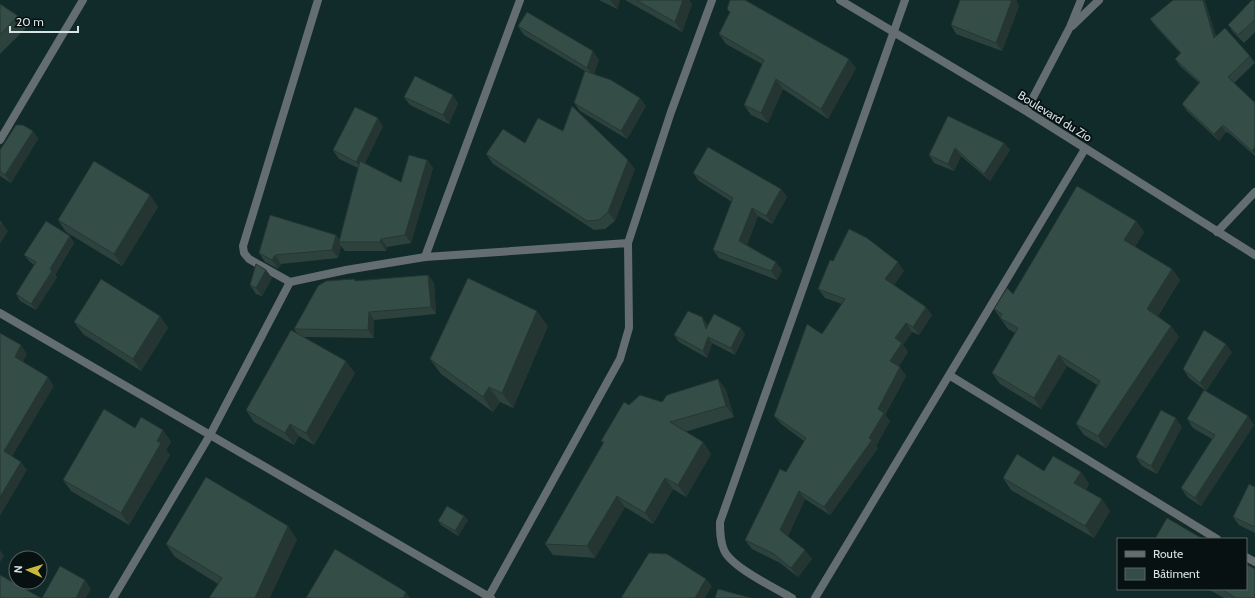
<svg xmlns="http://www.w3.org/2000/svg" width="1255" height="598" font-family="Cabin,sans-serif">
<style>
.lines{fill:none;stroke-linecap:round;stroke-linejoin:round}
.minor{stroke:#646e71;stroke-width:8}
.wall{fill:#2e423d}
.shaded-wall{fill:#253632}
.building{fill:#354d47;stroke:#253632}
.labels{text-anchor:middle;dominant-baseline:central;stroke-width:3.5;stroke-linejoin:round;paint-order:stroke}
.street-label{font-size:12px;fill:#d5e4e3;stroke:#071111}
</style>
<rect width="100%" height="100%" fill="#112a2a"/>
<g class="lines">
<path class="minor" d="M840,0L1026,111L1255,255
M1072,26L1099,0
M1026,111L1070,27L1081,0
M0,140L83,0
M1217,232L1255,192
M425,257L520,0
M290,282L249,259L244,253L243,246L318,0
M0,313L491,598
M949,375L1217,539
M1246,557L1255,562
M113,598L210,435L290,282L346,270L425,257L628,243
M488,598L620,359L629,328L628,243L671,112L712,0
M792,598C775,588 731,567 724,550C720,541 720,532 720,522L905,0
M815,598L1085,149"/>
</g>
<path class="wall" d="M599,0H620L617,9Z
M625,0H689L692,4L682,32Z
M960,0H1016L1019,6L1002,51L956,34L951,25Z
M1255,0V32L1244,43L1233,32L1228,25Z
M0,4L18,16L26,28L0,54Z
M727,9L856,68L828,119L783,89L768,123L751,115L744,105L762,64L726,44L719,34L730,13Z
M1150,19L1216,36L1250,56L1255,63L1234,83L1254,102L1255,101V156L1229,133L1226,132L1219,141L1187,111L1182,104L1199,83L1180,66L1175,59L1180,53L1155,26Z
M518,26L599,60L594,74L646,106L627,139L580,111L574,103L585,71L524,35Z
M404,97L458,103L449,124L410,105Z
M948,116L1004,143L1010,150L990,181L961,156L954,171L934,163L929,155Z
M383,126L365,163L401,182L427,160L433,168L411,243L387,247L386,251H345L341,246L338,258L281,264L278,269L265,262L259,253L336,235L340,240L358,168L339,159L333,150Z
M33,131L38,139L11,183L0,176V150Z
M525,143L635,169L615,221L605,229L594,230L493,164L486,154Z
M693,173L781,189L787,197L772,224L758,216L747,245L782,270L777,280L719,258L713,250L732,202L699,181Z
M150,195L158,207L122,266L66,232L58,220Z
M1136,221L1144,232L1135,247L1172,269L1180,280L1158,316L1171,326L1179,337L1106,448L1084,435L1076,424L1097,385L1067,366L1041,409L1000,384L992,373L1015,333L1008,329L994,309L1013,294Z
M70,236L74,243L55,275L57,277L36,310L20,301L16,294L34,265L29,261L24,255Z
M833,261L904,271L894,285L932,315L919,335L912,332L903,345L908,352L899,366L906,376L885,415L890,421L876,446L878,448L830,515L805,499L788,536L812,559L798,577L780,563L752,549L745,540L786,472L804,441L781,424L774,416L822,334L842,304L825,298L818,289Z
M266,270L272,278L262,296L256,294L250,285Z
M428,275L434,283L436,314L374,320V338L304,337L355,373L314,445L299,436L294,445L254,422L246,410L297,333L294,329L354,279L356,281Z
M160,316L168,328L141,371L83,334L74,322Z
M707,324L708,326L745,334L735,355L712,343L707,358L679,342L674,335Z
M548,326L513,408L500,402L493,412L441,374L430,359Z
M1232,352L1206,391L1189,378L1183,369Z
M718,379L726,390L734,417L685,432L703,442L711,454L686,497L673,489L653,524L625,507L595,558L553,555L545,544L604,444L601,441L629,405L662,402Z
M1248,416L1254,425L1201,506L1187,497L1181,488L1212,439L1193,428L1187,419Z
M1182,427L1157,474L1142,466L1136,457Z
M135,428L163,430L171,442L166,450L170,455L129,525L71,491L63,480Z
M1044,471L1081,472L1089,484L1086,490L1110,511L1094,538L1011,490L1003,478Z
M1255,487V533L1239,525L1233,517Z
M464,516L468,520L458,536L441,525L438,521Z
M288,526L297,540L218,584L175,557L166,544Z
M1208,589H1246L1255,598H1224Z"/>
<path class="shaded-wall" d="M610,0H620L617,9Z
M683,0H689L692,4L682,32L675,22Z
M1012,0H1016L1019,6L1002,51L996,43Z
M1203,0H1205L1219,45L1214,38Z
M593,51L599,60L593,76L587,68Z
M849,59L856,68L828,119L821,109Z
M776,79L783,89L768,123L761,113Z
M453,95L458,103L449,124L443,115Z
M640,98L646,106L627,139L621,131Z
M378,118L383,126L362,170L356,162Z
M1222,126L1226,132L1219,141L1214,134Z
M33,131L38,139L11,183L5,175Z
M1004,143L1010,150L990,181L984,174Z
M1255,147V154L1252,151Z
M955,148L961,156L954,171L948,164Z
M427,160L433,168L411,243L405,235Z
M628,160L635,169L615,221L608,212Z
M781,189L787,197L772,224L766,216Z
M150,195L158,207L122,266L114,254Z
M752,208L758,216L745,250L739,241Z
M1136,221L1144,232L1132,252L1124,240Z
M2,223L8,231L0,244V226Z
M336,235L341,242H339L341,246L338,258L332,250Z
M70,236L74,243L55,275L57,277L36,310L31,304L50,269Z
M381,239L387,247L386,251L380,242Z
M275,255L281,264L278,269L272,260Z
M776,262L782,270L777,280L771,271Z
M898,262L904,271L892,288L885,279Z
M1172,269L1180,280L1155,320L1147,309Z
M266,270L272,278L262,296L256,288Z
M428,275L434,283L436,314L431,307Z
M926,307L932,315L919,335L913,327Z
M537,311L548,326L513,408L502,393Z
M369,312L374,320V338L368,330Z
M160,316L168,328L141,371L133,359Z
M702,317L707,324L710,336L706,329Z
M906,323L912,332L903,345L908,352L896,370L890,361L895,338Z
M1171,326L1179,337L1106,448L1098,436Z
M741,328L745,334L735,355L731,348Z
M708,337L712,343L707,358L703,351Z
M1226,344L1232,352L1206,391L1200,383Z
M21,345L27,354L21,366L15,357Z
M1059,355L1067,366L1041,409L1034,398Z
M346,361L355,373L314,445L306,433Z
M900,367L906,376L885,415L890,421L876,446L878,448L830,515L824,507Z
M48,377L54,386L10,460L4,451Z
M718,379L726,390L734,417L726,406Z
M489,387L500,402L493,412L483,397Z
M1248,416L1254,425L1201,506L1195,498Z
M1176,418L1182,427L1157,474L1151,466Z
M290,424L299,436L294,445L285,433Z
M163,430L171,442L166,450L170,455L129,525L121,513L157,441Z
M703,442L711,454L686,497L678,485Z
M21,462L27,470L0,516V497Z
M1081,472L1089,484L1083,495L1074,483Z
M665,478L673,489L653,524L645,513Z
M799,491L805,499L786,539L780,530Z
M617,496L625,507L595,558L587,546Z
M1102,499L1110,511L1094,538L1085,526Z
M464,516L468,520L458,536L455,531Z
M288,526L297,540L270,598H255Z
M0,550L4,556L0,562Z
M805,550L812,559L798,577L791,568Z
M706,579L712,586L705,598H695Z
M85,580L91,589L86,598H76Z
M406,592L410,598H403Z"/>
<path class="building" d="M636,0H683L675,22Z
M730,0H745L849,59L821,109L776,79L761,113L744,105L764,60L719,34L730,12L727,9Z
M960,0H1012L996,43L951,25Z
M1173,0H1203L1214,38L1225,28L1250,56L1228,77L1254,102L1255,101V147L1252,151L1224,126H1222L1214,134L1182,104L1200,82L1175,59L1181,53L1150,19Z
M1252,0H1255V20L1238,35L1228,25Z
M0,4L18,16L0,35Z
M527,12L593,51L587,68L518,26Z
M585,71L611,80L640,98L621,131L574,103Z
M415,76L453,95L443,115L404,97Z
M572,106L628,160L608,212L599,220L587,221L486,154L503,129L525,143L538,118L563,131Z
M355,107L378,118L356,162L333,150Z
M948,116L1004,143L984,174L955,148L948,164L929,155Z
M16,125H23L33,131L5,175L0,171V150Z
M708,147L781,189L766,216L752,208L739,241L776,262L771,271L713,250L733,198L693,173Z
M409,155L427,160L405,235L381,239L380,242H339L360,161L401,182Z
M94,161L150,195L114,254L58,220Z
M1077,186L1136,221L1124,240L1172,269L1147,309L1171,326L1098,436L1076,424L1100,381L1059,355L1034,398L992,373L1018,328L1000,318L1002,314L994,309L1007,288L1013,294Z
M270,215L336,235L332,250L275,255L272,260L259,253Z
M0,221L2,223L0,226Z
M46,221L70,236L50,269L52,271L31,304L16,294L36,262L24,255Z
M849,229L867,238L898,262L885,279L926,307L913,327L906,323L895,338L902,343L890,361L900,367L878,409L884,413L869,438L872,440L824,507L799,491L780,530L805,550L791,568L774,554L745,540L780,469L786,472L806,438L774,416L807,324L822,334L845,299L818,289L830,260L833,261Z
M256,264L266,270L256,288L250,285Z
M428,275L431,307L369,312L368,330L294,329L318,286L326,281L354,279L355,281Z
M468,278L537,311L502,393L489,387L483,397L430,359Z
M101,279L160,316L133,359L74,322Z
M688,311L702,317L706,329L714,314L741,328L731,348L708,337L703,351L674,335Z
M291,330L346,361L306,433L290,424L285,433L246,410Z
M1204,330L1226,344L1200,383L1183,369Z
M0,333L21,345L15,357L48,377L4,451L21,462L0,497Z
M718,379L726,406L670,422L703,442L678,485L665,478L645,513L617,496L587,546L545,544L604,442L601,441L624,402L629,405L640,395L662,402L667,395Z
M1204,390L1248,416L1195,498L1181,488L1215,435L1187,419Z
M104,409L135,428L141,417L163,430L157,441L161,443L121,513L63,480Z
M1161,410L1176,418L1151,466L1136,457Z
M1017,454L1044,471L1053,456L1081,472L1074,483L1102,499L1085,526L1003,478Z
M206,477L288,526L255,598H209L222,578L166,544Z
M1249,484L1255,487V527L1233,517Z
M447,506L464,516L455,531L438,521Z
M1167,518L1203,539H1155Z
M335,549L406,592L403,598H306Z
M649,553L667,554L706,579L695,598H621Z
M1246,564L1255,569V598H1236L1221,589H1246Z
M60,566L85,580L76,598H42Z
M0,575L41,598H0Z
M718,589L751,598H715Z"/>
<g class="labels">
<g class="street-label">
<text transform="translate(1055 116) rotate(32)">Boulevard du Zio</text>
</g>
</g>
<rect x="1117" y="538" width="130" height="52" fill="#071111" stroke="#596565"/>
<rect x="1125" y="551" width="20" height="6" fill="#646e71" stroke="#596565"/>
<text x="1153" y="558" font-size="12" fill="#d5e4e3">Route</text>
<rect x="1125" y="568" width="20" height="12" fill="#354d47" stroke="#596565"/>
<text x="1153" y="578" font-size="12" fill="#d5e4e3">Bâtiment</text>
<g transform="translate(28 570) rotate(274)"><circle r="19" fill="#071111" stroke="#596565"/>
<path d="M0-3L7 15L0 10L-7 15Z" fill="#caba39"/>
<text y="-6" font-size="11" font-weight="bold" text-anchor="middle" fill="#d5e4e3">N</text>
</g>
<path d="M10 26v6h68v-6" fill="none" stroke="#d5e4e3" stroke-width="2"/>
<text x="16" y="26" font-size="12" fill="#d5e4e3" stroke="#071111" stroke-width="3" paint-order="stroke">20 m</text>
</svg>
